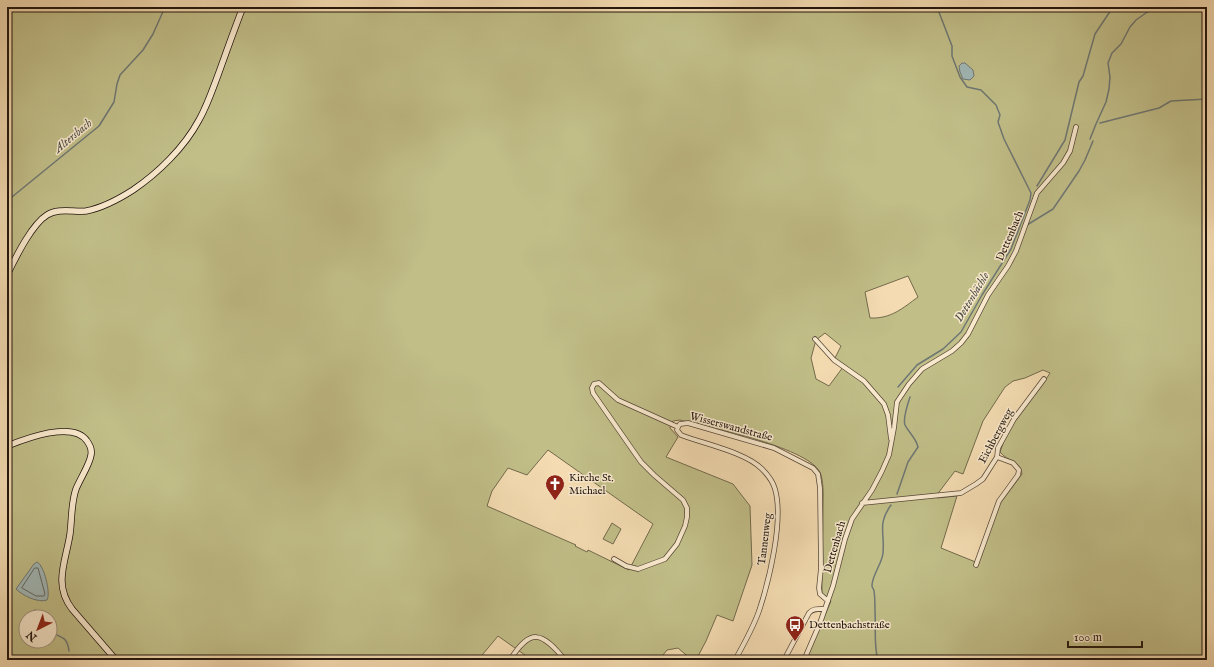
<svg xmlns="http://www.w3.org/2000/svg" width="1214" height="667" font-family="'IM FELL English',serif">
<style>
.green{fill:#c1be88;stroke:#726a4c;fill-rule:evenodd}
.water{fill:#a1b8b7;stroke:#6e7774}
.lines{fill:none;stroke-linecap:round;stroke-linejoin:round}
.shore{stroke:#626763;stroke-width:1}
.stream{stroke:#6e7774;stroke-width:1.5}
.street-casing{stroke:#564738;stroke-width:5.5}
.secondary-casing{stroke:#22160f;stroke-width:7}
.street{stroke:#f8e8cc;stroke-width:4}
.secondary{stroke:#f8e8cc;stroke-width:5.5}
.labels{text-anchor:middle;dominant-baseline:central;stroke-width:3;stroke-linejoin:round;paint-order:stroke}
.street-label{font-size:11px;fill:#22160f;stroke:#f8e8cc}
.poi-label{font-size:11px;fill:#22160f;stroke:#f8e8cc;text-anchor:start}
.water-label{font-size:12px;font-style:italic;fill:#4e4f4a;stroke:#f8e8cc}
</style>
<rect width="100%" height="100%" fill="#f4dbb1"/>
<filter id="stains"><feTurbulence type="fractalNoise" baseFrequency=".005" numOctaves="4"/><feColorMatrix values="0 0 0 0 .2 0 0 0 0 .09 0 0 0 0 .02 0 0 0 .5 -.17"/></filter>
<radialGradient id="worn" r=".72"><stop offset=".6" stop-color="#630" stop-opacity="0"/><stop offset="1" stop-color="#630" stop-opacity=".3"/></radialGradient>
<path class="green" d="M7,7H1207V660H806L831,601L822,593C821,565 823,537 823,508C823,498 824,486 821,475C814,448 707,427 680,420L673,421L671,423L670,428L678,437L666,457L733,484L750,506L752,565L733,621L717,615L706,641L696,660H692L678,648L667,650L659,660H532L498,636L478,660H7ZM908,276L918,297C903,308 891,319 870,318L865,292ZM825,333L841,346L834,360L843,367L829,386L816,379L811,358L816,340ZM1043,370L1050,373C1034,400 1009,421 1000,452C1008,462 1020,460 1022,474L999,505L978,563L941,548L957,496L937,498L936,496L955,471L963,474L983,421L1005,387L1013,381L1025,378ZM548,450L653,524L629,570L588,550L587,552L575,546L576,545L487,506L492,491L508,468L527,475ZM26,617H50V641H26Z
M612,523L621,529L613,544L603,539Z"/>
<path class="water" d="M962,63H965L973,70L974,76L970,80L963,79L960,72L959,66Z
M37,562C44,565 51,593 47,600C38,603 23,596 16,589L34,564Z"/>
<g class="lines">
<path class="shore" d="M35,568H38L45,594L44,596H36L22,588Z"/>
<path class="stream" d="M1100,123L1159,108L1171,101L1207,99
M1090,139L1096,124L1106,102L1109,89L1110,77L1108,63L1112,53L1121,44L1130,27L1136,20L1153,8L1160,10L1171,7
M1037,186L1065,140L1079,82L1083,76L1095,34L1113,7
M7,201L99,126L114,102L117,84L120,75L143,50L153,34L165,7
M1027,225L1053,209L1079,171L1085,160L1093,141
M898,387L917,365L943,349L961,332L982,295L1011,249L1030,200L1031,193L1004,139L998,122L1000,115L996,105L981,90L967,87L960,77L952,56V46L937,7
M897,494L908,462L918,447C916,438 909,433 905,425C903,420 908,403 910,397
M35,610L37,617
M50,631C61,639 67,635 69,651
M72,659V660
M872,660L877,656C874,641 876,627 875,612C875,605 875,597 874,591C873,587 872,589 872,585C873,573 882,564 883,553C885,533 877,524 891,505"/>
<g class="street-casing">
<path id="street" d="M815,339L834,360L864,381L884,404L888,415L891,439
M678,427L677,430L681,435C704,444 745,452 762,469C767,474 773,482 775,489C784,520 769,581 759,611C753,628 744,644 735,660
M678,427L680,424L688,423L774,448L813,468L818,474L820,488L821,568L819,588L820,594L828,601
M862,503L961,493L976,484L983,479L997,457L998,448L1014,419L1044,379
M614,559L626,566L638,569L665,559L677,544L685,526L687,517V508L683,500L654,475L641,462L593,393L592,388L594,384L599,383L618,400L678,427
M976,565L999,501L1018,475L1019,470L1013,463L997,457
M510,660C531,627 542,632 565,660
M784,660L809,613C813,608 819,609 825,609
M804,660L820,623L833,586L845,539L852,519L872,490L882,471L889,455L894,428L897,402L909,384L922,369L952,351L961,343L968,334L988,295L1008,266L1016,251L1037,193L1063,163L1070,151L1076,127"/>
</g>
<g class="secondary-casing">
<path id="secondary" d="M7,275C15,259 31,225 47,215C58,208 73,212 86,211C102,208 119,199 133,190C158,173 184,148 199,120C207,106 212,91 218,75C226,53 234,30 243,7
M7,446C25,439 73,420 87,441C90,445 92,450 91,455C90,464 80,479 76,489C71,503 72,519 70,534C66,561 53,584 72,609L116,660"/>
</g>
<use href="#street" class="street"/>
<use href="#secondary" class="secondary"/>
</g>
<defs>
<g id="church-pin" transform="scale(1)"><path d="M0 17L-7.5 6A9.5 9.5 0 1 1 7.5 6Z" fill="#8f2418" stroke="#f8e8cc"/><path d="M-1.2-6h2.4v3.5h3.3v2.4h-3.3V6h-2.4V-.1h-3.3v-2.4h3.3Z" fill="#fff"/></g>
<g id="bus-pin" transform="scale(1)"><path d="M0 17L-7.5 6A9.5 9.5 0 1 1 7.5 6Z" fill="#8f2418" stroke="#f8e8cc"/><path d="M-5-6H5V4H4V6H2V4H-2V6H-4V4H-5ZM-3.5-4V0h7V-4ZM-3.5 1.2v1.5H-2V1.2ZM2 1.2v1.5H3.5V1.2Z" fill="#fff"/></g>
</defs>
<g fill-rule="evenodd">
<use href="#church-pin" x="555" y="484"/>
<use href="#bus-pin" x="795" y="625"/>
</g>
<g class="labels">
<g class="street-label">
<text transform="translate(1010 236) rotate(-67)">Dettenbach</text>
<text transform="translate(731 427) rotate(15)">Wisserswandstraße</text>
<text transform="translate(996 436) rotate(-62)">Eichbergweg</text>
<text transform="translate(765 539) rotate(-83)">Tannenweg</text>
<text transform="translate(835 547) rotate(-74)">Dettenbach</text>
</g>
<g class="poi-label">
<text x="569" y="478">Kirche St.<tspan x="569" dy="13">Michael</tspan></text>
<text x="809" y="625">Dettenbachstraße</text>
</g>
<g class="water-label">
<text transform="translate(73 136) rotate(-40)">Altersbach</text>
<text transform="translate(972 297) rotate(-59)">Dettenbächle</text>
</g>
</g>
<rect width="1214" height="667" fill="none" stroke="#f4dbb1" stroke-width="24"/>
<rect x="8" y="8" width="1198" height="651" fill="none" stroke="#22160f" stroke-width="2"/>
<rect x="12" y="12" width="1190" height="643" fill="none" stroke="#22160f"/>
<g transform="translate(38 629) rotate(222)"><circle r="19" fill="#f8e8cc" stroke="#a29480"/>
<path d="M0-3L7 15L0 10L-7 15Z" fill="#8f2418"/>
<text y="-6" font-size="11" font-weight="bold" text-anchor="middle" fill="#22160f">N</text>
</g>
<path d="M1068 641v6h74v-6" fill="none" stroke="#22160f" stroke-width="2"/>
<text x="1074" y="641" font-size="12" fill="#22160f" stroke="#f8e8cc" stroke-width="3" paint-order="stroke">100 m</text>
<rect width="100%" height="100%" filter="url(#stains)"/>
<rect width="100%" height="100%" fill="url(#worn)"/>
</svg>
